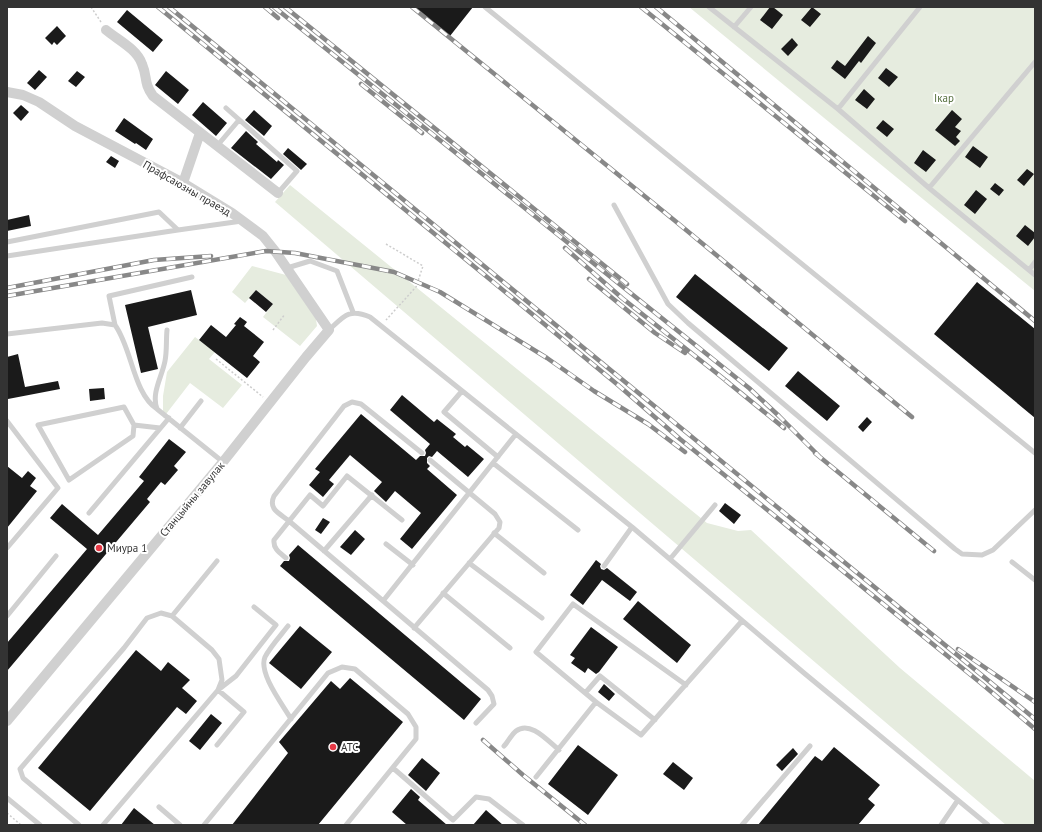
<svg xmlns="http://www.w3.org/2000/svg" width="1042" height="832" font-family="'PT Sans',sans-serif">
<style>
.green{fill:#e6ecdf}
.building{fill:#1a1a1a}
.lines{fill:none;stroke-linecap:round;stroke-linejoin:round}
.path{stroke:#cdcdcd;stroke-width:1.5;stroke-dasharray:2 2;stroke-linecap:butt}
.lane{stroke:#d0d0d0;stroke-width:5}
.street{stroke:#d0d0d0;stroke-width:10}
.rail-casing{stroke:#888;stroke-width:4.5}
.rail{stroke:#fff;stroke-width:3;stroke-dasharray:9;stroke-linecap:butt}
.poi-dot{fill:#e63946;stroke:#fff;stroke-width:1.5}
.labels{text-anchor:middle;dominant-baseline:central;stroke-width:4;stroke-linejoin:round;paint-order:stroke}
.park-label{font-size:11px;fill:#56703f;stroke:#fff}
.street-label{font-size:11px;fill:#333;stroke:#fff}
.poi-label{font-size:11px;fill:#333;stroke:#fff;text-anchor:start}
</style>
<rect width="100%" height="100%" fill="#fff"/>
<path class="green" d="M689,7H1035V291Z
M290,185L707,523L738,531L751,530L900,668L1035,781V825H1006L275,202Z
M252,266L286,275L316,319L317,326L300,346L263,317L273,304L256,290L245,303L232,292Z
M195,337L215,352L209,359L242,385L223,408L190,383L163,418V396L167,372Z"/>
<path class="building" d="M414,7H473L450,36Z
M770,7H773L783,15L772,29L760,20Z
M812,7L821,14L810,27L801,20Z
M127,10L163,40L153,52L117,22Z
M57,26L66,36L57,45L54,42L52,45L45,38Z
M868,36L876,43L861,63L859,61L845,79L831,68L837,60L845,66Z
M792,38L798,45L788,56L781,49Z
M886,68L898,77L889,87L878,78Z
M39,70L47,77L35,90L27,83Z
M77,71L85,77L76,87L68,81Z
M166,71L189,90L178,104L155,85Z
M864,89L875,99L867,109L855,100Z
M203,102L227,123L216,136L192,115Z
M21,105L29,112L21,121L13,113Z
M254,110L272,126L264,136L245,120Z
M952,110L962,119L955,127L961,131L956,137L960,141L955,146L935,130Z
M124,118L153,139L146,150L136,143L135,144L115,131Z
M883,120L894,129L887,137L876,128Z
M246,131L258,142L256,144L277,162L278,160L284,165L271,179L231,148Z
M973,146L988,157L980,168L965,157Z
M288,148L307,164L301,170L283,154Z
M923,150L936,160L926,172L914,163Z
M111,156L119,161L115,168L106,162Z
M1027,169L1034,174L1024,186L1017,180Z
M995,183L1004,190L999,196L990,189Z
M976,190L987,199L975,214L964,205Z
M29,215L31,226L7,231V220Z
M1025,225L1035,233V237L1028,246L1016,236Z
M695,274L788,348L769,371L676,297Z
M977,282L1035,329V418L934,334Z
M191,290L197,315L148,327L158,369L141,373L125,305Z
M256,290L273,304L266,312L249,298Z
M240,317L247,322L244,326L264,342L253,356L260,362L247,378L199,340L211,325L226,337L236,325L234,324Z
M18,354L25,387L58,381L60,389L8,399L7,393V357Z
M798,371L840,406L827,421L785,386Z
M104,388L105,399L90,401L89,389Z
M402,395L434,422L437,419L456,434L453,437L465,447L467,445L484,459L468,477L437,451L432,457L429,456L427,458V463L430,466L427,469L457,495L412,549L400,539L421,513L395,491L386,502L374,491L382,482L350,455L329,480L334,484L323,497L309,485L320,472L315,469L361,414L416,460L420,456H425L426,453L425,450L430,444L390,410Z
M867,417L872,422L863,432L858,427Z
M169,439L186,452L174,466L178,470L165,485L161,482L147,499L150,502L7,671V643L87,549L50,518L62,504L98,535L144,481L139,477Z
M7,466L22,478L28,471L36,478L30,486L37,491L7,528Z
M725,503L741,515L734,524L719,511Z
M323,518L330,522L321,534L315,530Z
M355,530L365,539L351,555L340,547Z
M298,545L481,699L464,720L280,566L284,561H289L290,558L289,555Z
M596,560L601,564L600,566L601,569L604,570L607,568L637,592L630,601L602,580L583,605L570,595Z
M638,601L691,645L677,663L623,619Z
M300,626L332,652L301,689L269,663Z
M591,627L618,647L599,672L596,674L588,668L585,673L571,663L575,658L570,655Z
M136,650L161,671L168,662L190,680L182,688L197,701L186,714L177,707L90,811L38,768Z
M350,678L403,722L318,825H232L288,753L279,742L331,681L340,689Z
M604,684L615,694L609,701L598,692Z
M211,714L222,723L200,750L189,741Z
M578,745L618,775L588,815L548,784Z
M834,747L880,785L868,799L875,805L858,825H758L815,756L822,761Z
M793,748L798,754L782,771L776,765Z
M422,758L440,773L426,791L408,775Z
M673,762L693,778L684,790L663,774Z
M411,789L420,797L418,800L447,825H407L392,812Z
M134,808L155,825H121Z
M486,810L503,825H473Z"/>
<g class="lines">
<path class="path" d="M91,7L101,22
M386,244L423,266L416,287L386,320
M273,330L285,314
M216,359L263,397
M7,813L21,825"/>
<path class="lane" d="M485,7L1035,453
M709,7L838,109L920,7
M734,27L751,7
M226,108L297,171L278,193
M838,109L929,188L1035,275
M217,146L239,120
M929,188L1035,62
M614,205L668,304L688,323L955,549L962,554L982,555L993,550L1035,510
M7,242L159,212L178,230L242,221
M7,256L178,230
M287,268L310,261L337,271L353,312
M1029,270L1035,262
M115,325L109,296L192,277
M167,330C166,340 167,351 165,361C162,377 151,393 157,409L223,462
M329,330C344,316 349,308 370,317L632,527L804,673L988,825
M7,334L102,323L115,325C132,348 133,393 157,409
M462,391L444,412L498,457
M7,421L58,488L7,548
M134,425L133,436L69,480L38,425L124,407L134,425L160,428
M180,428L201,401
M422,453L361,404L352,402L344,406L274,496C268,509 279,513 289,521L488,690L492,696L494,704L476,723
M493,463L578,530
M89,513L169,418
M494,533L544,573
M386,544L413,565
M324,551L372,495
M286,558C280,553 273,549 274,540L310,495L323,506L347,476L402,520
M670,559L715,505
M1012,562L1035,580
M469,563L542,618
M604,566L632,527
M443,593L510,648
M383,601L516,434
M7,616L56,556
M172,616L217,561
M288,626C281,635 270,647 265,657C258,673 283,705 291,719
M414,628L499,528L500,522L495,514L430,460
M586,692L600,676L655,720
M596,702L641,735L742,621
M217,745L244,712L218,690L236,676L276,625L254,607
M504,746C508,742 511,735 516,731C530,720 548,741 559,750
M393,768L453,820L476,797L489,799L523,825
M536,777L596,702L536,652L573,604L686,685
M7,798L40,825
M159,807L180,825
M79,825L23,778L20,769L124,648L147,618L161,613L172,616L212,650L219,659L222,680L218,690L103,825
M204,825L328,673L342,667L355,669L408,714L416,727V739L346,825
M742,825L810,746
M941,825L958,800"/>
<path class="street" d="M106,30C118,40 137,49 142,64C148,78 143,82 153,96L278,193
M7,92L23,95L39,102L75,126L183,183L232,213L263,236L275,251L329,330L306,357L223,462L7,721
M183,183L200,133"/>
<g class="rail-casing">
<path id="rail" d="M158,7L520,304L618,385L680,439L982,684L1035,729
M169,7L1035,719
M265,7L278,18
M274,7L749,388L779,416L819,456
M285,7L627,284
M412,7L674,220L912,417
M641,7L905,221
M656,7L1035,321
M361,84L422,133
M565,248L622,298L729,383
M589,279L655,333L685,353
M7,288L154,260L211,256
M7,296L266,251L295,253L394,272L440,292L547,358L594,391L648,424L685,452
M725,380L784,428
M815,453L934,551
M958,649L1035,702
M483,740L523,775L585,825"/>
</g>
<use href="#rail" class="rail"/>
</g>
<g class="poi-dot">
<circle cx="99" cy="548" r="4"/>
<circle cx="333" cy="747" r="4"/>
</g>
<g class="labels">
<g class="park-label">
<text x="944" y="98">Ікар</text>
</g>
<g class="street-label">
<text transform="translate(187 188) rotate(30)">Прафсаюзны праезд</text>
<text transform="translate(192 499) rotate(-50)">Станцыйны завулак</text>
</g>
<g class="poi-label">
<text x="107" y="548">Миура 1</text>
<text x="341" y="747">АТС</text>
</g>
</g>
<rect width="1042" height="832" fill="none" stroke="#333333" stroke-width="16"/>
</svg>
